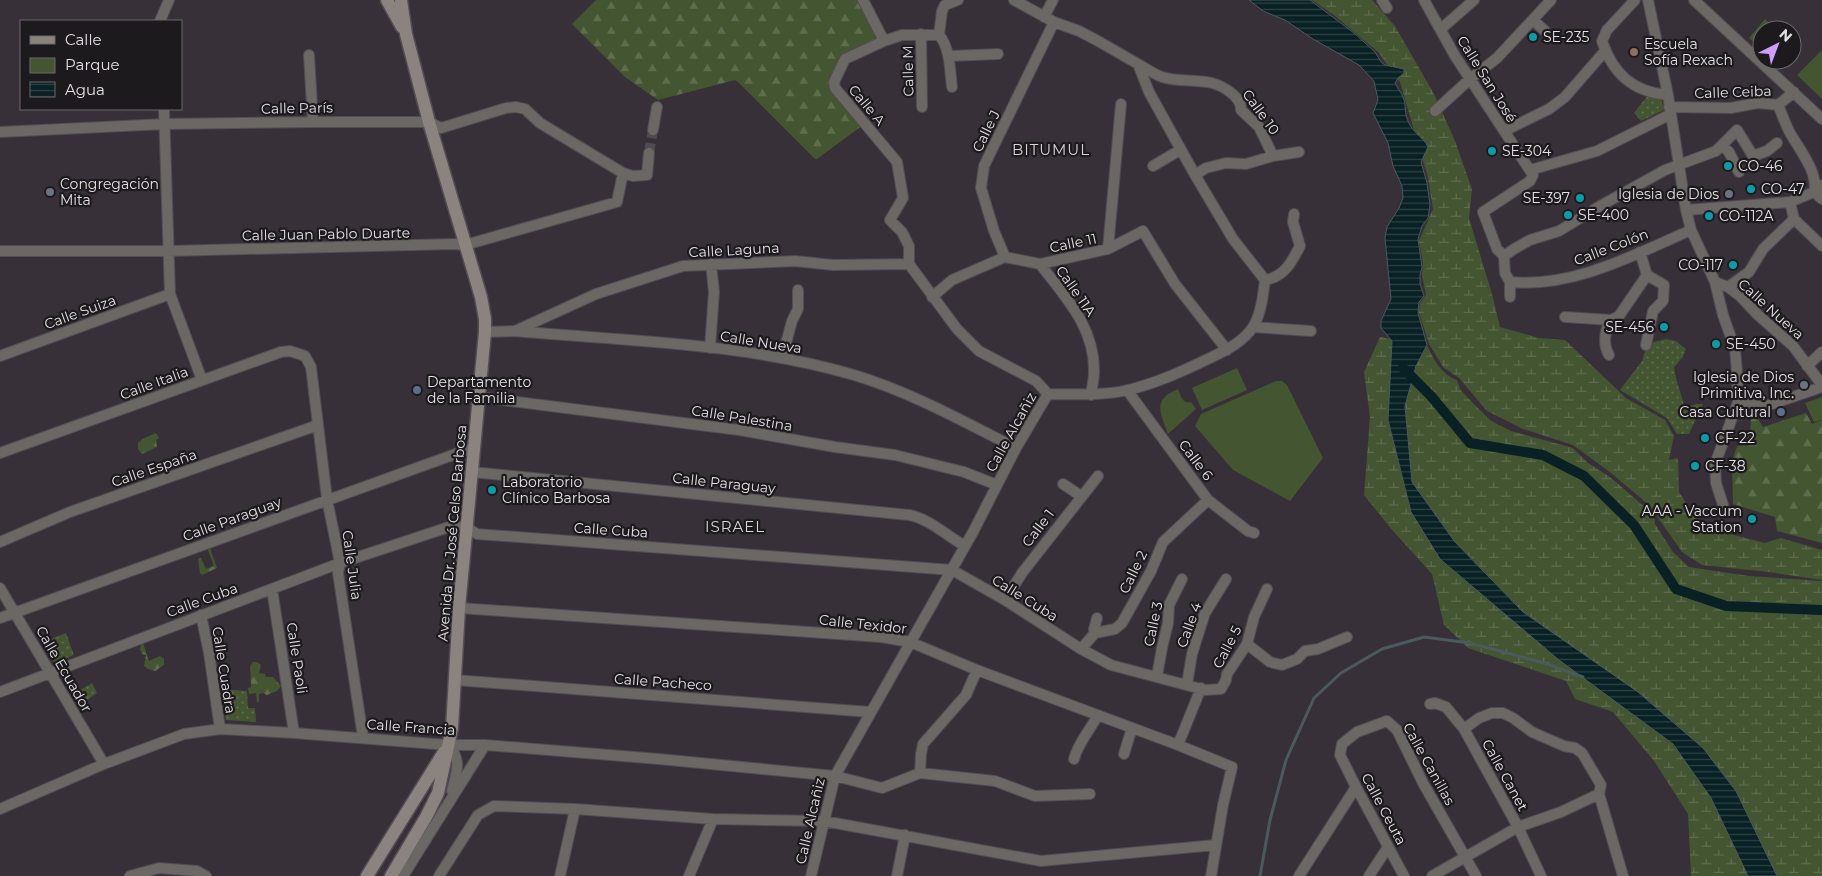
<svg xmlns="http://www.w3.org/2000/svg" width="1822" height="876" font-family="Montserrat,sans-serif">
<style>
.grass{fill:url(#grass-dots)}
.forest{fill:url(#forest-firs)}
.wetland{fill:url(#wetland-marsh)}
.park{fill:#445531}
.water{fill:url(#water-rules);stroke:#4a5a5e}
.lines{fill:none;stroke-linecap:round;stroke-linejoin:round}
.stream{stroke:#4a5a5e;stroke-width:3}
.canal{stroke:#092124;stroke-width:10}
.street-tunnel{stroke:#514a52;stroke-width:10;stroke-dasharray:10 5;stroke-linecap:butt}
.street-casing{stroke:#534c54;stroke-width:12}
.secondary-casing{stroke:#534c54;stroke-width:15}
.street{stroke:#6b6764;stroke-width:10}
.secondary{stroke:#8b837f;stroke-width:12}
.culture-dot{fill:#0f9aa8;stroke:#1d1a1d;stroke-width:2}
.education-dot{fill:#8d6e63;stroke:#1d1a1d;stroke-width:2}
.worship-dot{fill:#6b7280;stroke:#1d1a1d;stroke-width:2}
.service-dot{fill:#5c6f8a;stroke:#1d1a1d;stroke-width:2}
.labels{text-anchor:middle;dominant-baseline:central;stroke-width:4.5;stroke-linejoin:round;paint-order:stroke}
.poi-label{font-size:14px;fill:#e3dfe4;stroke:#1d1a1d;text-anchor:start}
.street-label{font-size:14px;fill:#e3dfe4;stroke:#1d1a1d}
.neighbourhood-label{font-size:15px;letter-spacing:1px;fill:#dad1db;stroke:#1d1a1d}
</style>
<defs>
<pattern id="grass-dots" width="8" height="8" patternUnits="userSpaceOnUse" patternTransform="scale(1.25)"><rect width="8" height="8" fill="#445531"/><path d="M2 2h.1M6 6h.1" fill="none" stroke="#5f6d4f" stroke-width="1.8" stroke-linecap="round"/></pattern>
<pattern id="forest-firs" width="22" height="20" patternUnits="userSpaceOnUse" patternTransform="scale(1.25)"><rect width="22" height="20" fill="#445531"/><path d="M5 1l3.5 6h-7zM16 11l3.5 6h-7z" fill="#5f6d4f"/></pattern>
<pattern id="wetland-marsh" width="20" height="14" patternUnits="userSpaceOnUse" patternTransform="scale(1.25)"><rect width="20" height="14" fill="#445531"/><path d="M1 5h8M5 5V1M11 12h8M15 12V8" fill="none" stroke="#5f6d4f"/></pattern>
<pattern id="water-rules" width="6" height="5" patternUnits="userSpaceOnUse" patternTransform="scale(1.25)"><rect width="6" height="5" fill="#092124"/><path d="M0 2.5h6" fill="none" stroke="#2d4144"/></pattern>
</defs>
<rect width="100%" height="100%" fill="#373038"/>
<path class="grass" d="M1648,95L1661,98L1664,110L1641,121L1634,113Z
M1666,339L1676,341L1686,349L1683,357L1674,367L1676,378L1685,408L1696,404H1703L1689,434H1677L1667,418L1620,390L1642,361L1645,351L1654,342Z
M66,633L74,655L55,663L41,643Z
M92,683L97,693L80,705L73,694Z
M222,689L247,691L248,708H255L256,722L226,720Z"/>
<path class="forest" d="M596,0H861L880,39L843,57L830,85L863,125L817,159H815L738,82L735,80L658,100L625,77L572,24Z
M1806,413L1812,424L1822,420V543L1777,531L1775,517L1733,504L1732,460L1737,447L1750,430L1751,419L1757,417L1763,427Z
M156,433L159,438L156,440L157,447L142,454L138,449V443L142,439Z
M210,548L217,568L202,575L200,573L198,559L201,558L206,569L214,566L208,550Z
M143,643L149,661L160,656L164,659V665L155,671L148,669L144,666L146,655L142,654L140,649L141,644Z
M253,662H257L261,665L259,673L265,674L266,677H273L281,686L277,691L267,695L263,693L259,694V702H257L256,693L249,694L248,688L251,687L250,666Z"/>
<path class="wetland" d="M1312,0H1372L1395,26L1434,94L1455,141L1472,189L1469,218L1492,294L1500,327L1539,338L1565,340L1626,398L1665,420L1674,436L1669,460L1678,458L1679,492L1695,516L1718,531L1765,543L1781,538L1822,550V580L1768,572L1702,565L1682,552L1649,505L1611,473L1573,445L1523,429L1487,411L1459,378L1443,367L1429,344L1419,313L1420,303L1426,295L1422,275L1423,262L1419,241L1433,209L1428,178L1400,82L1378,52L1335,16Z
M1380,337L1427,345C1433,359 1442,375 1457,380L1460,389L1466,396L1490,420L1497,424L1511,431L1573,448L1588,463L1610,477L1654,515L1655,524L1673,552L1689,567L1749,576L1822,581V876H1691L1688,814L1654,761L1613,712L1575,699L1566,681L1468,648L1444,625L1432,574L1393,531L1364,495L1370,417L1364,372Z"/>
<path class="park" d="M1765,19L1777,30H1762V50L1749,38Z
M1822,50V99L1797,75Z
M1237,368L1247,390L1202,410L1192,388Z
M1276,381H1282L1287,385L1323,458L1290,501L1233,470L1195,426L1201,414Z
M1178,389C1181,396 1182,404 1191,402L1196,409L1168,434C1160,412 1152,400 1178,389Z
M1822,397V420L1814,422L1805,403Z"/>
<path class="water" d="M1249,0H1310L1354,33L1375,52L1381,62L1385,65L1404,69V73L1398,78L1395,83C1397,88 1401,92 1403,97C1407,106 1403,113 1410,125C1415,134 1424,138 1428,147L1421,162L1427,183L1430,205L1428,218L1422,226L1418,239L1422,267L1420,275V284L1424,296L1419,302L1418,313L1427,345L1416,366L1405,406L1412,482L1455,542L1523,612L1638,692L1703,748L1736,791L1777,876H1748L1711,798L1673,744L1559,660L1440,559L1411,512L1388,420L1392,341L1381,328V321L1391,299L1385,238L1387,227L1399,208L1403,198L1402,186L1393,166L1388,143L1373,113L1378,100L1374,81L1359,65L1313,39L1285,20L1263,11Z"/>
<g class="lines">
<path class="stream" d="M1260,876L1270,820L1286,760L1314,698L1341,673L1382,649L1424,637L1470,643L1544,663L1583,677"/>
<path class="canal" d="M1403,368L1431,396L1470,443L1543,455L1584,476L1634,525L1676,589L1726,606L1822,610"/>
<path class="street-tunnel" d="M649,153L653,130"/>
<g class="street-casing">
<path id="street" d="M863,0L884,41
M1014,0L1054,22L1079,31L1098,41L1138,64L1149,92L1195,175L1233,239L1265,280C1263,296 1261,314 1253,327C1243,342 1225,351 1210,358C1183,371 1157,383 1128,390C1102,396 1075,394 1048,394
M1382,0L1387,8
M1424,0L1455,56L1533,175L1530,181L1483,212L1497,249L1504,256L1505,273L1510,282V297
M1635,0L1607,30L1602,41C1613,74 1633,92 1668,95
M1648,0L1668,95L1686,210L1691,230L1715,282L1723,315L1735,349L1737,372L1738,402L1715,464L1716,483L1725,511
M1694,0L1822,119
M1044,17L1053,0
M1533,20L1545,31
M160,21L169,0
M1441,29L1474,0
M921,34L922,107
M939,35L942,11L945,5L958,0
M309,55L313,122
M949,56L998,54
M1138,64C1145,68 1154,74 1162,77C1177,82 1196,79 1212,83C1223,86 1242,97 1241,110L1259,127L1273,156
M952,87C950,71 950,47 939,35H902L884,41L845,59L834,82L835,88L897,162L903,198L890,220L902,232L909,246V264L957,329L979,351L1036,381L1048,394
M1778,105C1782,114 1785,123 1789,131C1798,148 1819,172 1814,192L1822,199
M1669,107L1731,108L1758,103L1778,105L1794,92
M164,109L170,294L202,380
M1435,111L1470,79L1497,58L1551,0
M653,130L657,107
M1504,131L1549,109L1565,97L1605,51
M0,132L165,124L313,122H429L441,128L506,108L516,107L525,109L540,123L623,173L633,176L647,175L649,153
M1722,145L1729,152L1739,172
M1153,166L1180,150
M1530,170L1597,151L1671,114
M1195,175L1206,168L1226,163L1246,164L1273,156L1299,152
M1790,202L1794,219L1822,246
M1686,210L1790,202L1814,192L1822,185
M1108,249L1121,104
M0,251H168L454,244L465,245L617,202L623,173
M1504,256L1514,249L1530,240L1559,231L1600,206L1665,170L1716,151L1737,130L1753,156L1767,151L1777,143
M1005,257L994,231L981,188L984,166L1054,22
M1040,264C1065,297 1095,327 1094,372C1094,379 1092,387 1091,395
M1265,280C1284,277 1292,262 1300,246L1293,222L1294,214
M1510,282C1573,288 1634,255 1691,230
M1715,282L1728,287L1740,296L1758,315L1793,346L1822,385
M1728,287L1749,272L1763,249L1794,219
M932,297L952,280L1005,257L1040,264L1108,249L1143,231L1175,284L1227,350
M1565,317L1611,320L1619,316L1647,275L1640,252
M1253,327L1311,331
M515,331L596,294L683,266L795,261L833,265L909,264
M485,332L514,331C627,341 745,343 854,375C911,392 964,422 1016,448
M1646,345L1653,311L1663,301L1664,285L1647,275
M710,348L714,292L711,264
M1609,355C1603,345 1604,331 1611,320
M0,356L170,294
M782,358L792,321L798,309V290
M1807,366L1822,352
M1127,390L1208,500L1248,531L1254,533
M479,397L739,430L835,447L895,455L964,472L997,485
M1738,402L1763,407L1822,387
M0,453L281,352L290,351L305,356L311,367L327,499L340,563L338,573L363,737
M472,472L909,515C930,519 947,536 965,546
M1063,484L1081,496
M0,542L70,512L318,425
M0,588L104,764
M272,589L294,733
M1005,600L1022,573L1098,476
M459,608L881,637L910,642L977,670L1178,745L1232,767L1223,805L1211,876
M201,615L209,653L220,729
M0,618L475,447
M1095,633L1094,629L1097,618
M1247,644L1270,662L1282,665L1297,659L1305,651L1318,649L1347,637
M1081,649L1095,633L1115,629L1122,623L1151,571L1163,542L1208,500
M1157,676L1162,648L1168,623L1169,605L1182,579
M455,680L870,712
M1187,684L1192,654L1205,613L1226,579
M0,692L340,563L452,526L466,527L477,534L952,570L1005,600L1081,649L1111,665L1205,690L1221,689L1226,680L1227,674L1247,644L1254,617L1267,589
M1430,704L1435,703L1446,707L1464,729L1518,827L1541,876
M1464,729L1479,718L1492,713H1503L1513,718L1532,732L1564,746L1575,748L1582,753L1601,785L1599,794L1623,876
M448,745C463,760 456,773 452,791
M1178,745L1201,688
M1124,754L1132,728
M1074,759C1078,743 1090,730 1098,715
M920,773L921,754L923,744L966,695L977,670
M0,809L104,764L184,734L220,729L294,733L448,745H485L659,759L835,776L882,788L920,773L995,781L1035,796L1090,794
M130,876L159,868L197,871L206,876
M403,876L485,745
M439,876L478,815L494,806L575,809L713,819L824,821L1041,861L1216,845
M560,876L575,809
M689,876L713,819
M811,876L835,776L973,532L1016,448L1048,394
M897,876L905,835
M1299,876L1356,787
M1369,876L1388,847
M1404,876L1356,787L1340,755L1342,744L1357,732L1387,721L1397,730L1423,783L1476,876
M1432,876L1518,827L1561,812L1599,794"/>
</g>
<g class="secondary-casing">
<path id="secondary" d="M387,0L402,27
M367,876L444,752
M391,876L426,817L438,793L452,728L459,608L485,332V319L481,297L429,122L406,34L401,0"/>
</g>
<use href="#street" class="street"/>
<use href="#secondary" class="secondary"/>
</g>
<g class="culture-dot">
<circle cx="1533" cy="37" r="5"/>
<circle cx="1492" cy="151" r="5"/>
<circle cx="1728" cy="166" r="5"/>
<circle cx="1751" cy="189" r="5"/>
<circle cx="1580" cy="198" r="5"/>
<circle cx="1568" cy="215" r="5"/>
<circle cx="1709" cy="216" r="5"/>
<circle cx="1733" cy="265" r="5"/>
<circle cx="1664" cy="327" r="5"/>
<circle cx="1716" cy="344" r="5"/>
<circle cx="1705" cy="438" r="5"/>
<circle cx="1695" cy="466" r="5"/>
<circle cx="492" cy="490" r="5"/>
<circle cx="1752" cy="519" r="5"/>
</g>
<circle class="education-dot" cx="1634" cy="52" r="5"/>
<g class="worship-dot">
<circle cx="50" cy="192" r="5"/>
<circle cx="1729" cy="194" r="5"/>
<circle cx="1804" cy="385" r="5"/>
</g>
<g class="service-dot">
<circle cx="417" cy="390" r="5"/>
<circle cx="1781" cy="412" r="5"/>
</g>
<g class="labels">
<g class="poi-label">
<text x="1543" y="37">SE-235</text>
<text x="1644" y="44">Escuela<tspan x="1644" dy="16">Sofía Rexach</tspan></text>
<text x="1502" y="151">SE-304</text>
<text x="1738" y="166">CO-46</text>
<text x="60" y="184">Congregación<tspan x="60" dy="16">Mita</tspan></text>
<text x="1761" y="189">CO-47</text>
<text x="1719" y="194" text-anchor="end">Iglesia de Dios</text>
<text x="1570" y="198" text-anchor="end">SE-397</text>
<text x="1578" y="215">SE-400</text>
<text x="1719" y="216">CO-112A</text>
<text x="1723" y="265" text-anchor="end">CO-117</text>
<text x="1654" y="327" text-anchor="end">SE-456</text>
<text x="1726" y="344">SE-450</text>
<text x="1794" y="377" text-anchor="end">Iglesia de Dios<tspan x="1794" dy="16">Primitiva, Inc.</tspan></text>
<text x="427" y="382">Departamento<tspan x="427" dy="16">de la Familia</tspan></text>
<text x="1771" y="412" text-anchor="end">Casa Cultural</text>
<text x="1715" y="438">CF-22</text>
<text x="1705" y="466">CF-38</text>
<text x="502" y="482">Laboratorio<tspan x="502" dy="16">Clínico Barbosa</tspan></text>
<text x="1742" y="511" text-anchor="end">AAA - Vaccum<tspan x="1742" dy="16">Station</tspan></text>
</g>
<g class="street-label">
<text transform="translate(908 71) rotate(-91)">Calle M</text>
<text transform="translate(1487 79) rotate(58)">Calle San José</text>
<text transform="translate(1733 92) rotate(-2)">Calle Ceiba</text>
<text transform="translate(867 105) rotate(50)">Calle A</text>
<text transform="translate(297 108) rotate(-1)">Calle París</text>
<text transform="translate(1261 112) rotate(54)">Calle 10</text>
<text transform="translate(986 131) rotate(-64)">Calle J</text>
<text transform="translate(326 234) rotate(-1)">Calle Juan Pablo Duarte</text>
<text transform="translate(1073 243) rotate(-12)">Calle 11</text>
<text transform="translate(1611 247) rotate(-21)">Calle Colón</text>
<text transform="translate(734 250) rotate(-3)">Calle Laguna</text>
<text transform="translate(1076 291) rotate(55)">Calle 11A</text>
<text transform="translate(1771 309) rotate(42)">Calle Nueva</text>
<text transform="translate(80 312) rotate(-20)">Calle Suiza</text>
<text transform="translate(761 342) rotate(9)">Calle Nueva</text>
<text transform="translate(154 383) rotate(-20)">Calle Italia</text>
<text transform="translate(742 418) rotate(9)">Calle Palestina</text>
<text transform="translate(1011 432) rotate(-61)">Calle Alcañiz</text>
<text transform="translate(1196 460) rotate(53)">Calle 6</text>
<text transform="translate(154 468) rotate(-19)">Calle España</text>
<text transform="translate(724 483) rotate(6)">Calle Paraguay</text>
<text transform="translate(232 519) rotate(-20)">Calle Paraguay</text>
<text transform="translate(1038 528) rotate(-53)">Calle 1</text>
<text transform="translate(611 530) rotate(4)">Calle Cuba</text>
<text transform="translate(452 533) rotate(-85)">Avenida Dr. José Celso Barbosa</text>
<text transform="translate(352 565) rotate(82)">Calle Julia</text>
<text transform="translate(1133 572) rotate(-64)">Calle 2</text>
<text transform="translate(1025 598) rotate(32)">Calle Cuba</text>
<text transform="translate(202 600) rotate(-20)">Calle Cuba</text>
<text transform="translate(863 624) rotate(6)">Calle Texidor</text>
<text transform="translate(1153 624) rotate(-78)">Calle 3</text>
<text transform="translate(1189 625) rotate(-70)">Calle 4</text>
<text transform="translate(1227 647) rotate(-63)">Calle 5</text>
<text transform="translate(297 658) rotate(81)">Calle Paoli</text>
<text transform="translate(64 669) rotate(60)">Calle Ecuador</text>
<text transform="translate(224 670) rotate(81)">Calle Cuadra</text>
<text transform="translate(663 682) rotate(4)">Calle Pacheco</text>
<text transform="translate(411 727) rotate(4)">Calle Francia</text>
<text transform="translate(1429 764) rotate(61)">Calle Canillas</text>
<text transform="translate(1505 775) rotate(61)">Calle Canet</text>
<text transform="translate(1384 809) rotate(62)">Calle Ceuta</text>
<text transform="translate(810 821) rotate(-77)">Calle Alcañiz</text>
</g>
<g class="neighbourhood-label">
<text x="1051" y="149">BITUMUL</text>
<text x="735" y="526">ISRAEL</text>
</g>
</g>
<rect x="20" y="20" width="162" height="90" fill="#1d1a1d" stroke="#6c696d"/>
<rect x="30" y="36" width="25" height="8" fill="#8b837f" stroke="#6c696d"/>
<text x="65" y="45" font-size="15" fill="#e3dfe4">Calle</text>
<rect x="30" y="58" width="25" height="15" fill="#445531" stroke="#6c696d"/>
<text x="65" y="70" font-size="15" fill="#e3dfe4">Parque</text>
<rect x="30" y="82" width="25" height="15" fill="url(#water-rules)" stroke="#6c696d"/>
<text x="65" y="95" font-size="15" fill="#e3dfe4">Agua</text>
<g transform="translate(1777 45) rotate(42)"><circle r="24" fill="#1d1a1d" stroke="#6c696d"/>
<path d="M0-4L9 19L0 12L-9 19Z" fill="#d09dff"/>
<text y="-8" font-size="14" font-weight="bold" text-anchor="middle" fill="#e3dfe4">N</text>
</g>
</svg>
